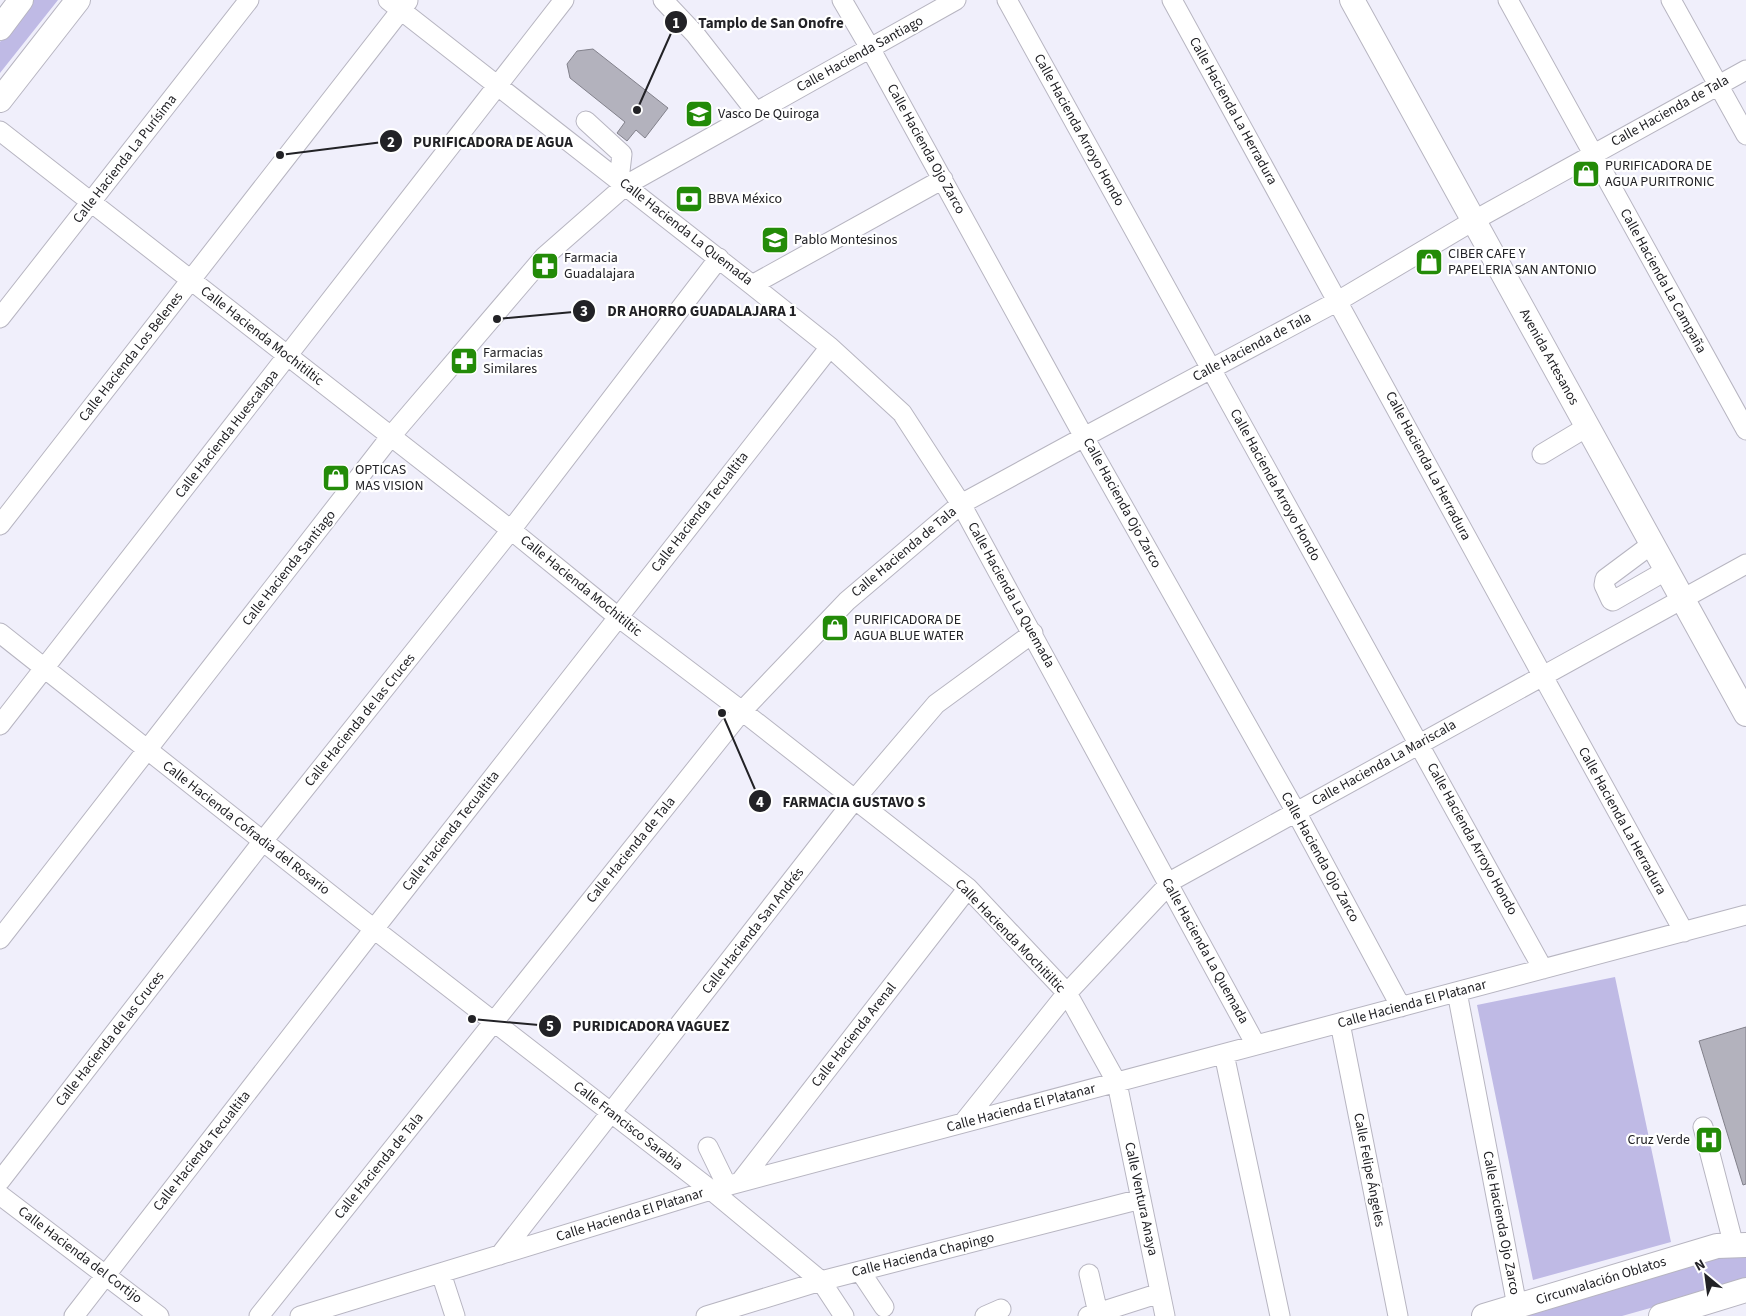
<svg xmlns="http://www.w3.org/2000/svg" width="1746" height="1316" font-family="'Source Sans 3',sans-serif">
<style>
.green{fill:#bfbae5}
.building{fill:#b3b2bd;stroke:#82818b}
.lines{fill:none;stroke-linecap:round;stroke-linejoin:round}
.minor-casing{stroke:#b7b5c1;stroke-width:21}
.major-casing{stroke:#b7b5c1;stroke-width:26}
.minor{stroke:#fff;stroke-width:19}
.major{stroke:#fff;stroke-width:24}
.labels{text-anchor:middle;dominant-baseline:central;stroke-width:4.5;stroke-linejoin:round;paint-order:stroke}
.street-label{font-size:14px;fill:#222226;stroke:#fff}
.poi-label{font-size:14px;fill:#222226;stroke:#fff;text-anchor:start}
.leader{fill:none;stroke:#222226;stroke-width:2}
.callout-dot{fill:#222226;stroke:#fff;stroke-width:2}
.mark-label{font-size:15px;text-anchor:middle;font-weight:bold;fill:#fff}
.callout-label{font-size:15px;text-anchor:middle;font-weight:bold;fill:#222226;stroke:#fff;stroke-width:4.5;stroke-linejoin:round;paint-order:stroke}
</style>
<rect width="100%" height="100%" fill="#f0effb"/>
<path class="green" d="M33,0H58L0,73V42Z
M1615,977L1671,1242L1533,1280L1477,1005Z
M1746,1249V1281L1622,1316H1500Z"/>
<path class="building" d="M593,49L668,108L645,138L636,130L627,141L617,133L625,122L570,78L567,64L577,51Z
M1746,1027V1184L1743,1185L1699,1041Z"/>
<g class="lines">
<g class="minor-casing">
<path id="minor" d="M388,0L752,285L830,347L902,413L961,504L1256,1045
M663,0L695,34L756,112
M842,0L870,48L1084,437L1296,812L1401,1007
M1007,0L1543,969
M1172,0C1343,310 1512,622 1684,932
M1508,0L1746,430
M1671,0L1746,135
M586,121L622,154L619,180
M0,131L511,530L618,617L742,711L968,888L1067,993L1117,1083L1165,1316
M752,285L943,179
M0,318L249,0
M1542,454L1587,427
M0,525L408,1
M1652,544L1605,579L1604,585L1611,600L1613,601L1667,570
M0,633L374,929L711,1190L821,1281L844,1316
M0,725L564,0
M0,939L391,436L544,257L626,185L956,0
M1457,992L1517,1306
M1340,1023L1398,1316
M1224,1054L1280,1316
M963,1123L1067,993L1173,880L1746,564
M1703,1127L1734,1246
M708,1147L727,1186
M0,1181L263,841L511,530L719,258
M740,1182L968,888
M0,1195L159,1316
M500,1255L855,799L936,704L1033,633
M860,1271L884,1307
M441,1273L455,1316
M1089,1274L1098,1313
M74,1316L374,929L830,347
M259,1316L742,711L847,601L961,504L1084,437L1338,301L1473,221L1746,70
M300,1316L711,1190L1746,915
M706,1316L821,1281L1141,1199
M985,1316L1001,1309
M1088,1316L1160,1293"/>
</g>
<g class="major-casing">
<path id="major" d="M1352,0L1746,714
M0,28L21,0
M0,100L78,0
M1484,1316L1717,1246L1746,1245
M1661,1316L1746,1290"/>
</g>
<use href="#minor" class="minor"/>
<use href="#major" class="major"/>
</g>
<defs>
<g id="school-square" transform="scale(1.4375)"><rect x="-9" y="-9" width="18" height="18" rx="4" fill="#238b08" stroke="#fff"/><path d="M0-5L7-2L0 1L-7-2ZM-4 1L0 2.5L4 1V4Q0 6-4 4Z" fill="#fff"/></g>
<g id="shop-square" transform="scale(1.4375)"><rect x="-9" y="-9" width="18" height="18" rx="4" fill="#238b08" stroke="#fff"/><path d="M-5-2.5h2.3a2.7 3.5 0 0 1 5.4 0H5L5.5 6h-11ZM-1.5-2.5h3a1.5 2.3 0 0 0-3 0Z" fill="#fff"/></g>
<g id="bank-square" transform="scale(1.4375)"><rect x="-9" y="-9" width="18" height="18" rx="4" fill="#238b08" stroke="#fff"/><path d="M-6-4H6V4H-6ZM0-2.3a2.3 2.3 0 1 0 0 4.6a2.3 2.3 0 1 0 0-4.6Z" fill="#fff"/></g>
<g id="pharmacy-square" transform="scale(1.4375)"><rect x="-9" y="-9" width="18" height="18" rx="4" fill="#238b08" stroke="#fff"/><path d="M-2-6h4v4h4v4h-4v4h-4v-4h-4v-4h4Z" fill="#fff"/></g>
<g id="hospital-square" transform="scale(1.4375)"><rect x="-9" y="-9" width="18" height="18" rx="4" fill="#238b08" stroke="#fff"/><path d="M-5-5h3v3.5h4V-5h3V5h-3V1.5h-4V5h-3Z" fill="#fff"/></g>
</defs>
<g fill-rule="evenodd">
<use href="#school-square" x="699" y="114"/>
<use href="#shop-square" x="1586" y="174"/>
<use href="#bank-square" x="689" y="199"/>
<use href="#school-square" x="775" y="240"/>
<use href="#shop-square" x="1429" y="262"/>
<use href="#pharmacy-square" x="545" y="266"/>
<use href="#pharmacy-square" x="464" y="361"/>
<use href="#shop-square" x="336" y="478"/>
<use href="#shop-square" x="835" y="628"/>
<use href="#hospital-square" x="1709" y="1140"/>
</g>
<g class="labels">
<g class="street-label">
<text transform="translate(860 54) rotate(-29)">Calle Hacienda Santiago</text>
<text transform="translate(1233 111) rotate(61)">Calle Hacienda La Herradura</text>
<text transform="translate(1670 111) rotate(-29)">Calle Hacienda de Tala</text>
<text transform="translate(1079 130) rotate(61)">Calle Hacienda Arroyo Hondo</text>
<text transform="translate(926 149) rotate(61)">Calle Hacienda Ojo Zarco</text>
<text transform="translate(125 159) rotate(-52)">Calle Hacienda La Purísima</text>
<text transform="translate(686 232) rotate(38)">Calle Hacienda La Quemada</text>
<text transform="translate(1663 281) rotate(61)">Calle Hacienda La Campaña</text>
<text transform="translate(262 336) rotate(38)">Calle Hacienda Mochitiltic</text>
<text transform="translate(1252 347) rotate(-28)">Calle Hacienda de Tala</text>
<text transform="translate(131 357) rotate(-52)">Calle Hacienda Los Belenes</text>
<text transform="translate(1549 357) rotate(61)">Avenida Artesanos</text>
<text transform="translate(227 434) rotate(-52)">Calle Hacienda Huescalapa</text>
<text transform="translate(1428 466) rotate(62)">Calle Hacienda La Herradura</text>
<text transform="translate(1275 485) rotate(61)">Calle Hacienda Arroyo Hondo</text>
<text transform="translate(1122 503) rotate(61)">Calle Hacienda Ojo Zarco</text>
<text transform="translate(700 512) rotate(-52)">Calle Hacienda Tecualtita</text>
<text transform="translate(904 552) rotate(-40)">Calle Hacienda de Tala</text>
<text transform="translate(289 568) rotate(-52)">Calle Hacienda Santiago</text>
<text transform="translate(581 586) rotate(39)">Calle Hacienda Mochitiltic</text>
<text transform="translate(1011 595) rotate(61)">Calle Hacienda La Quemada</text>
<text transform="translate(360 720) rotate(-51)">Calle Hacienda de las Cruces</text>
<text transform="translate(1384 763) rotate(-29)">Calle Hacienda La Mariscala</text>
<text transform="translate(1622 821) rotate(61)">Calle Hacienda La Herradura</text>
<text transform="translate(246 828) rotate(38)">Calle Hacienda Cofradia del Rosario</text>
<text transform="translate(451 831) rotate(-52)">Calle Hacienda Tecualtita</text>
<text transform="translate(1472 839) rotate(61)">Calle Hacienda Arroyo Hondo</text>
<text transform="translate(631 850) rotate(-51)">Calle Hacienda de Tala</text>
<text transform="translate(1320 857) rotate(61)">Calle Hacienda Ojo Zarco</text>
<text transform="translate(753 931) rotate(-52)">Calle Hacienda San Andrés</text>
<text transform="translate(1010 936) rotate(46)">Calle Hacienda Mochitiltic</text>
<text transform="translate(1205 951) rotate(61)">Calle Hacienda La Quemada</text>
<text transform="translate(1412 1004) rotate(-15)">Calle Hacienda El Platanar</text>
<text transform="translate(854 1035) rotate(-52)">Calle Hacienda Arenal</text>
<text transform="translate(110 1039) rotate(-52)">Calle Hacienda de las Cruces</text>
<text transform="translate(1021 1108) rotate(-15)">Calle Hacienda El Platanar</text>
<text transform="translate(628 1126) rotate(38)">Calle Francisco Sarabia</text>
<text transform="translate(202 1151) rotate(-52)">Calle Hacienda Tecualtita</text>
<text transform="translate(379 1166) rotate(-51)">Calle Hacienda de Tala</text>
<text transform="translate(1369 1170) rotate(79)">Calle Felipe Ángeles</text>
<text transform="translate(1141 1199) rotate(78)">Calle Ventura Anaya</text>
<text transform="translate(630 1215) rotate(-17)">Calle Hacienda El Platanar</text>
<text transform="translate(1501 1223) rotate(79)">Calle Hacienda Ojo Zarco</text>
<text transform="translate(80 1255) rotate(37)">Calle Hacienda del Cortijo</text>
<text transform="translate(923 1255) rotate(-14)">Calle Hacienda Chapingo</text>
<text transform="translate(1601 1281) rotate(-17)">Circunvalación Oblatos</text>
</g>
<g class="poi-label">
<text x="718" y="114">Vasco De Quiroga</text>
<text x="1605" y="166">PURIFICADORA DE<tspan x="1605" dy="16">AGUA PURITRONIC</tspan></text>
<text x="708" y="199">BBVA México</text>
<text x="794" y="240">Pablo Montesinos</text>
<text x="1448" y="254">CIBER CAFE Y<tspan x="1448" dy="16">PAPELERIA SAN ANTONIO</tspan></text>
<text x="564" y="258">Farmacia<tspan x="564" dy="16">Guadalajara</tspan></text>
<text x="483" y="353">Farmacias<tspan x="483" dy="16">Similares</tspan></text>
<text x="355" y="470">OPTICAS<tspan x="355" dy="16">MAS VISION</tspan></text>
<text x="854" y="620">PURIFICADORA DE<tspan x="854" dy="16">AGUA BLUE WATER</tspan></text>
<text x="1690" y="1140" text-anchor="end">Cruz Verde</text>
</g>
</g>
<path class="leader" d="M637 110L676 22M280 155L391 141M497 319L584 311M722 713L760 801M472 1019L550 1026"/>
<g class="callout-dot">
<circle cx="637" cy="110" r="5"/>
<circle cx="280" cy="155" r="5"/>
<circle cx="497" cy="319" r="5"/>
<circle cx="722" cy="713" r="5"/>
<circle cx="472" cy="1019" r="5"/>
<circle cx="676" cy="22" r="12"/>
<circle cx="391" cy="141" r="12"/>
<circle cx="584" cy="311" r="12"/>
<circle cx="760" cy="801" r="12"/>
<circle cx="550" cy="1026" r="12"/>
</g>
<g class="mark-label">
<text x="676" y="28">1</text>
<text x="391" y="147">2</text>
<text x="584" y="316">3</text>
<text x="760" y="807">4</text>
<text x="550" y="1031">5</text>
</g>
<g class="callout-label">
<text x="771" y="28">Tamplo de San Onofre</text>
<text x="493" y="147">PURIFICADORA DE AGUA</text>
<text x="702" y="316">DR AHORRO GUADALAJARA 1</text>
<text x="854" y="807">FARMACIA GUSTAVO S</text>
<text x="651" y="1031">PURIDICADORA VAGUEZ</text>
</g>
<g transform="translate(1706 1276) rotate(331)" stroke="#ffffff" stroke-width="4" paint-order="stroke">
<path d="M0-4L9 19L0 12L-9 19Z" fill="#222226"/>
<text y="-8" font-size="14" font-weight="bold" text-anchor="middle" fill="#222226">N</text>
</g>
</svg>
